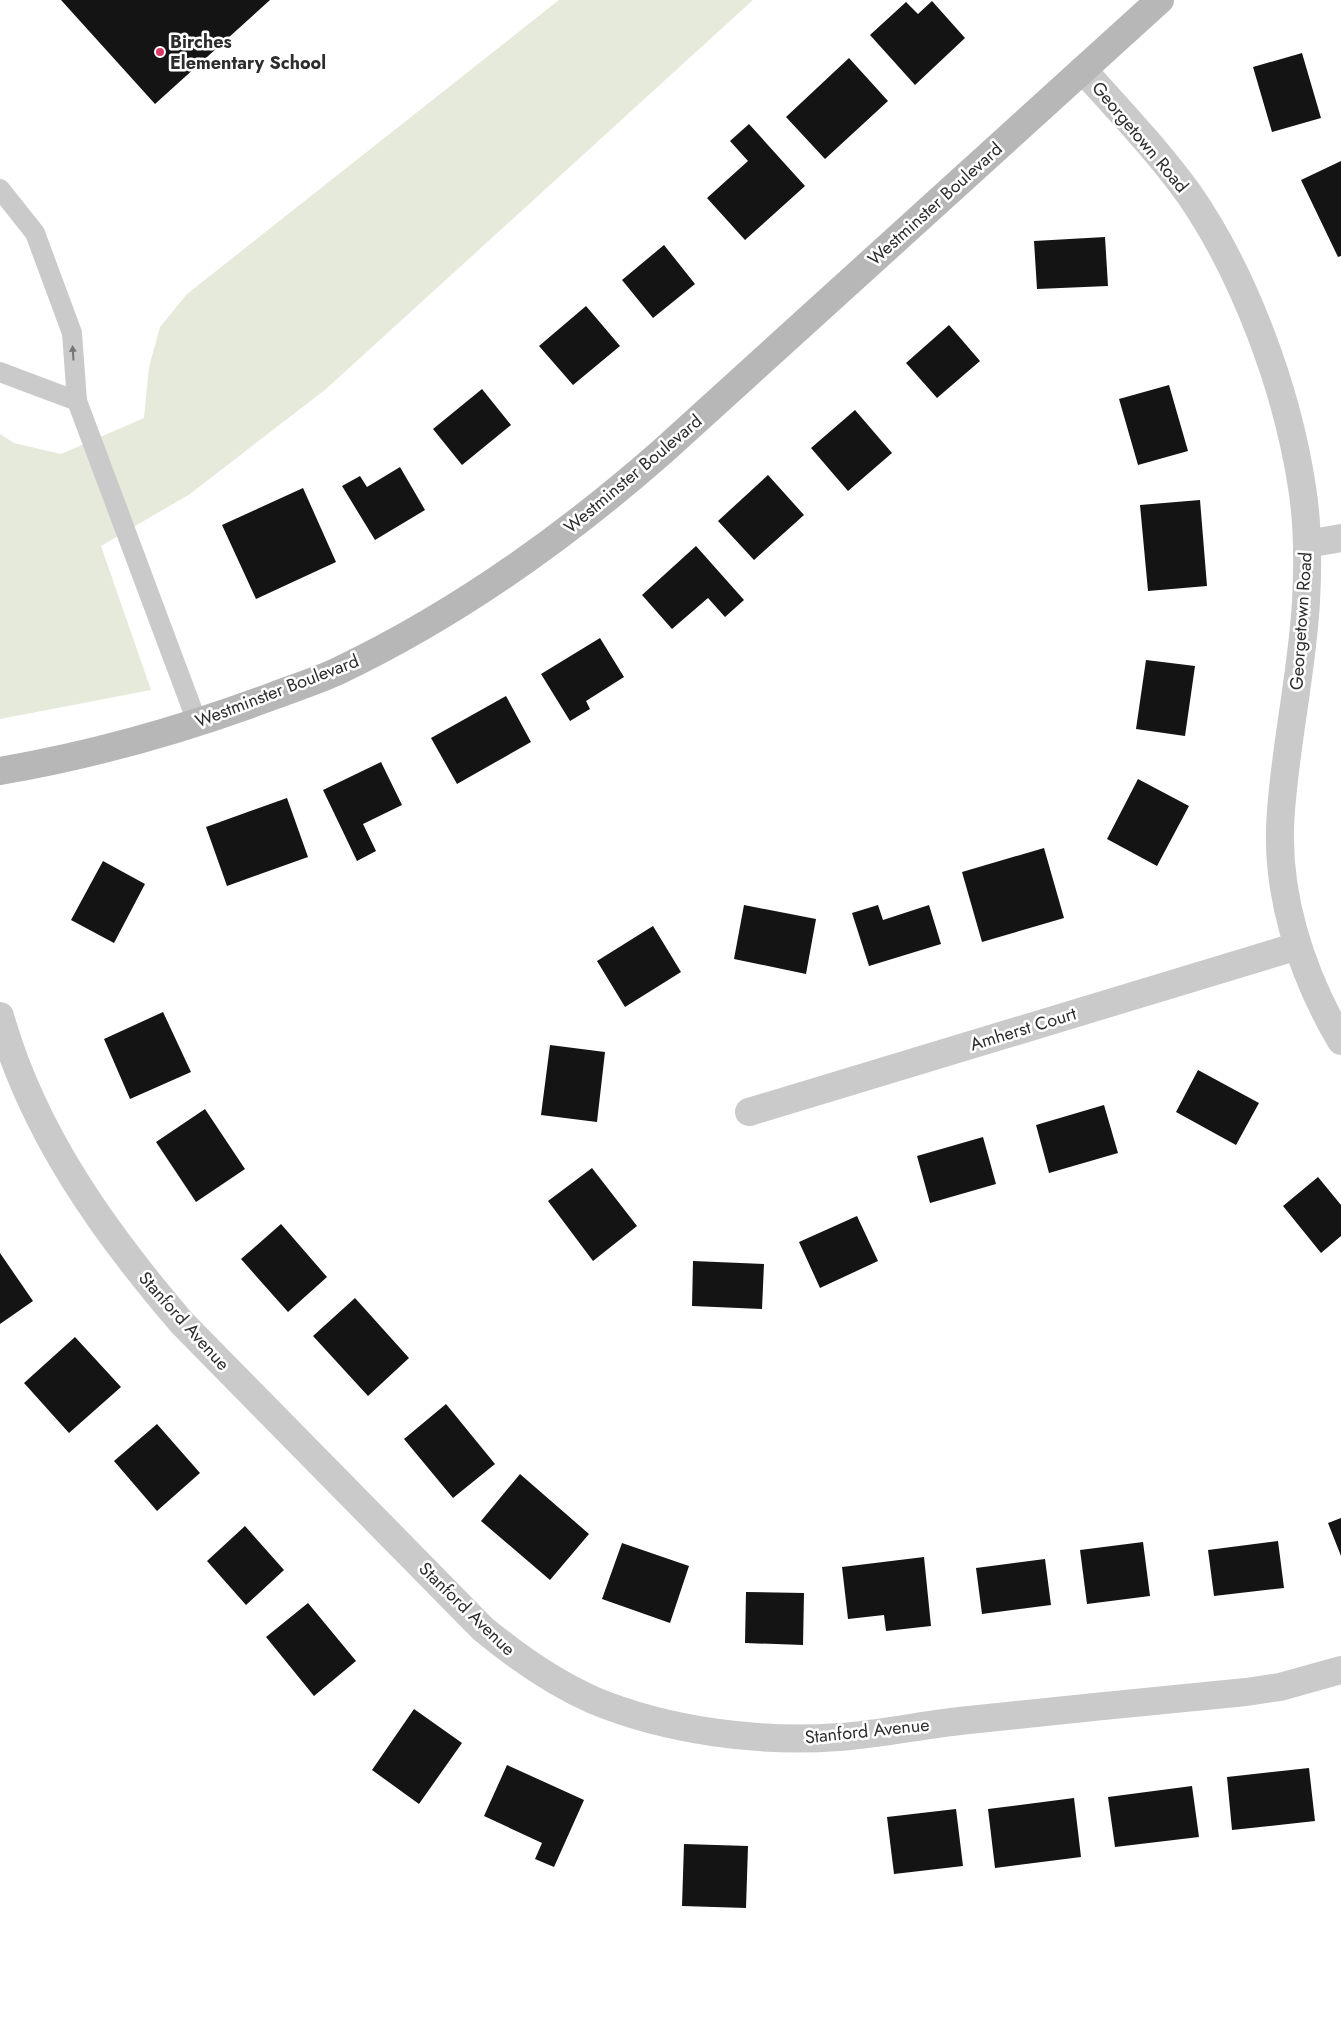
<svg xmlns="http://www.w3.org/2000/svg" width="1341" height="2027" font-family="Jost,sans-serif">
<rect width="100%" height="100%" fill="#fff"/>
<path fill="#e6eadb" d="M559,0H753L326,389L190,494L101,546L151,690L0,719V434L14,443L61,454L144,418L149,367L160,327L187,294Z"/>
<path fill="#141414" d="M61,0H270L155,104Z
M932,1L965,38L915,85L870,35L906,2L918,14Z
M1302,53L1321,118L1272,132L1253,67Z
M849,58L888,101L825,159L786,117Z
M749,124L805,186L745,240L707,198L748,161L730,141Z
M1341,161V256L1338,257L1301,180Z
M1105,237L1108,286L1037,289L1034,241Z
M664,245L695,284L653,318L622,280Z
M586,306L620,346L573,385L539,346Z
M949,325L980,361L937,398L906,363Z
M1169,385L1188,451L1138,465L1119,399Z
M482,389L511,425L462,465L433,429Z
M855,410L892,453L848,491L811,448Z
M400,467L425,510L375,540L342,486L360,476L367,487Z
M768,475L804,515L754,560L718,521Z
M303,488L336,562L256,599L222,525Z
M1200,500L1207,586L1148,591L1140,505Z
M696,546L744,600L725,617L708,598L672,629L642,595Z
M600,638L624,677L586,701L590,709L570,721L541,674Z
M1146,660L1195,666L1185,736L1136,729Z
M506,696L531,742L457,784L431,738Z
M381,762L402,805L363,824L376,851L357,861L323,790Z
M1138,779L1189,806L1157,866L1107,839Z
M287,798L308,857L227,886L206,827Z
M1044,848L1064,918L982,942L962,872Z
M103,861L145,884L114,943L71,920Z
M744,905L816,919L806,974L734,959Z
M878,905L883,920L929,905L941,944L869,966L852,913Z
M653,926L681,972L625,1007L597,961Z
M163,1012L191,1072L130,1099L104,1039Z
M550,1045L605,1052L597,1122L541,1115Z
M1198,1070L1259,1103L1236,1145L1176,1112Z
M1104,1105L1118,1153L1049,1173L1036,1125Z
M205,1109L245,1169L196,1202L156,1142Z
M983,1137L996,1184L930,1203L917,1156Z
M592,1168L637,1226L593,1261L548,1201Z
M1318,1177L1341,1205V1236L1321,1253L1283,1206Z
M857,1216L878,1261L820,1288L799,1242Z
M281,1224L327,1277L288,1312L241,1259Z
M0,1253L33,1301L0,1324Z
M693,1261L764,1264L762,1309L692,1306Z
M355,1298L409,1358L368,1396L313,1336Z
M75,1337L121,1387L69,1433L24,1383Z
M446,1404L495,1464L453,1498L404,1439Z
M157,1424L200,1473L157,1511L114,1461Z
M520,1474L589,1534L550,1580L481,1521Z
M1341,1518V1556L1328,1523Z
M245,1526L284,1570L246,1605L207,1561Z
M1278,1541L1284,1588L1214,1596L1208,1550Z
M1143,1542L1150,1596L1087,1604L1080,1550Z
M622,1543L689,1566L670,1623L602,1599Z
M924,1557L931,1626L886,1631L884,1615L848,1619L842,1567Z
M1045,1559L1051,1605L982,1614L976,1568Z
M746,1592L804,1593L803,1645L745,1643Z
M308,1603L356,1661L314,1696L266,1637Z
M414,1709L462,1743L419,1804L372,1770Z
M507,1765L584,1800L554,1867L535,1859L542,1843L484,1816Z
M1309,1768L1315,1821L1232,1830L1227,1777Z
M1192,1786L1199,1837L1115,1847L1108,1797Z
M1074,1798L1081,1857L995,1868L988,1809Z
M956,1809L963,1866L894,1874L887,1817Z
M684,1844L748,1846L746,1908L682,1906Z"/>
<g fill="none" stroke-linecap="round" stroke-linejoin="round">
<path stroke="#cacaca" stroke-width="20" d="M0,189L35,233L72,333L77,401L197,722
M0,372L77,401"/>
<path stroke="#cacaca" stroke-width="28" d="M1083,70C1120,111 1157,150 1189,194C1245,275 1287,389 1302,487C1308,524 1308,564 1306,602C1302,672 1286,741 1281,811C1274,891 1301,973 1341,1041
M1307,544L1341,538
M0,1016C33,1133 104,1232 182,1323L483,1629C517,1657 552,1682 593,1700C667,1731 760,1743 839,1737C883,1734 926,1724 969,1720C1061,1710 1154,1701 1246,1692L1280,1687L1341,1670
M749,1112L1298,946"/>
<path stroke="#b7b7b7" stroke-width="28" d="M0,771C93,755 185,729 273,696C294,688 316,681 336,672C456,615 564,538 663,451L1160,0"/>
</g>
<defs><path id="oneway-solid" d="M-6-.8H1V-3.2L6.5 0L1 3.2V.8H-6Z" transform="scale(1.25)"/></defs>
<use fill="#747474" href="#oneway-solid" transform="translate(73 353) rotate(-94)"/>
<circle fill="#db3865" stroke="#fff" stroke-width="2" cx="160" cy="52" r="5"/>
<g text-anchor="middle" stroke-width="5" stroke-linejoin="round" paint-order="stroke">
<g font-size="18" font-weight="bold" fill="#2d2d2d" stroke="#fff" text-anchor="start">
<text x="170" y="48">Birches<tspan x="170" dy="21">Elementary School</tspan></text>
</g>
<g font-size="18" fill="#2d2d2d" stroke="#fff">
<text transform="translate(1140 137) rotate(50)" y="6">Georgetown Road</text>
<text transform="translate(935 204) rotate(-42)" y="6">Westminster Boulevard</text>
<text transform="translate(633 474) rotate(-40)" y="6">Westminster Boulevard</text>
<text transform="translate(1301 621) rotate(-86)" y="6">Georgetown Road</text>
<text transform="translate(277 691) rotate(-21)" y="6">Westminster Boulevard</text>
<text transform="translate(1023 1029) rotate(-17)" y="6">Amherst Court</text>
<text transform="translate(184 1321) rotate(48)" y="6">Stanford Avenue</text>
<text transform="translate(467 1609) rotate(44)" y="6">Stanford Avenue</text>
<text transform="translate(867 1731) rotate(-6)" y="6">Stanford Avenue</text>
</g>
</g>
</svg>
